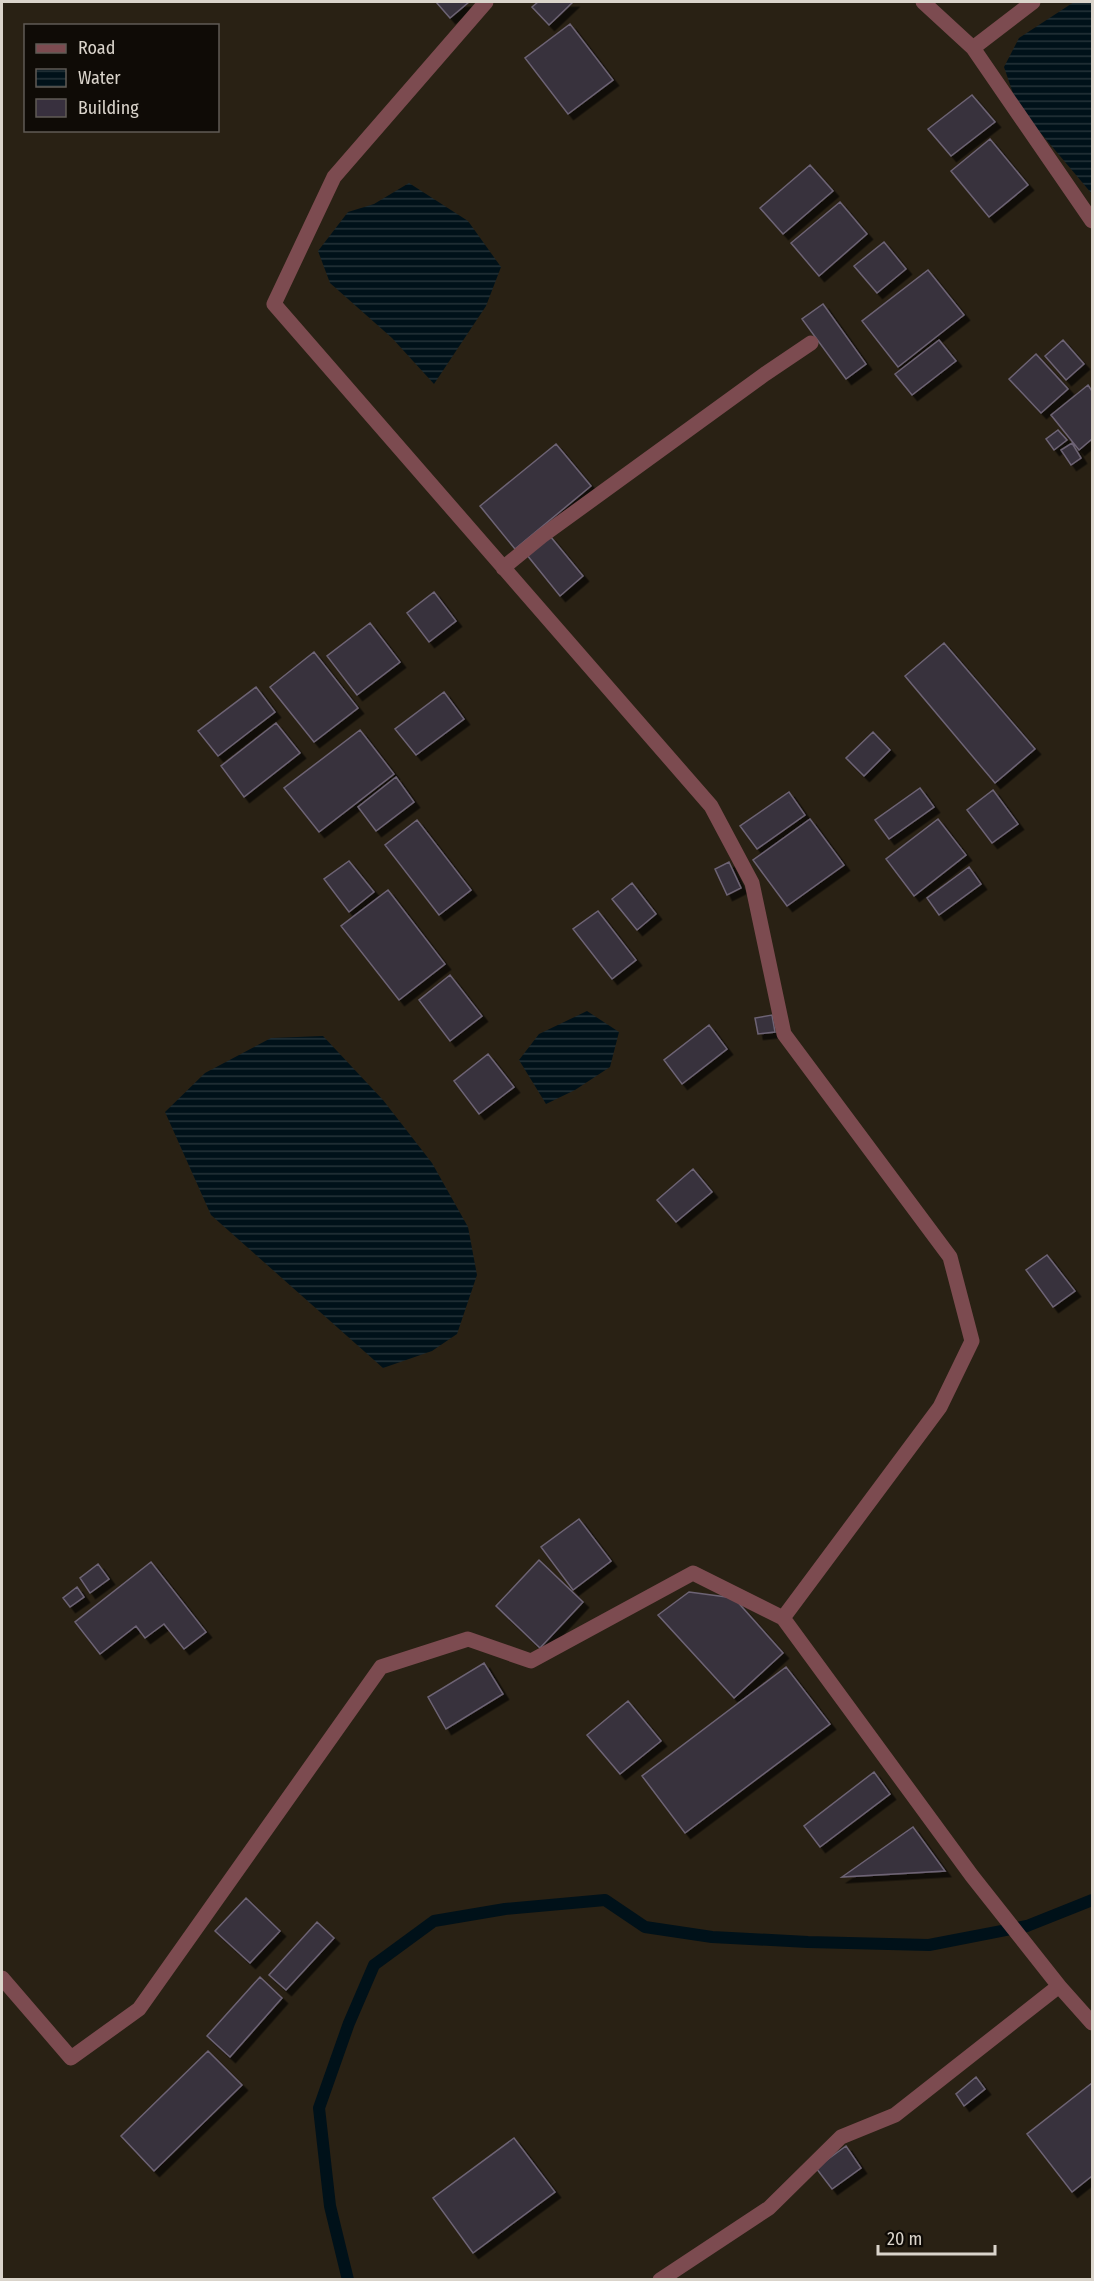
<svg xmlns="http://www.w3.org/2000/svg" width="1094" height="2281" font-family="'Fira Sans Condensed',sans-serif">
<defs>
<pattern id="water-rules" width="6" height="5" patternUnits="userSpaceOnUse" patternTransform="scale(1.5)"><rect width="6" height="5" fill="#001119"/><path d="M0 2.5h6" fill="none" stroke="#253339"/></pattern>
<filter id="shadow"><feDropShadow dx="5.5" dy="5.5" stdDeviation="0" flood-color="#0009"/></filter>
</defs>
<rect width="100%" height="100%" fill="#292114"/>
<path fill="url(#water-rules)" d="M1074,2H1092V194L1017,105L1004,67L1019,38Z
M409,183L468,221L501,267L486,306L434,384L392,338L330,283L318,251L348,212L374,204Z
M587,1011L619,1032L610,1067L575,1090L546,1104L519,1060L539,1034Z
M323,1036L383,1100L432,1163L468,1227L477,1275L457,1334L432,1351L383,1368L211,1215L165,1112L205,1073L271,1038Z"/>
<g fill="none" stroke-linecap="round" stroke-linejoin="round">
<path stroke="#001119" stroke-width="12" d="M348,2280L330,2206L319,2108L349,2023L374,1965L434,1921L505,1909L605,1900L645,1927L712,1937L808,1942L929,1945L1027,1926L1092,1900"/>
</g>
<path fill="#38303e" stroke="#6d6474" stroke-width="1.5" filter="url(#shadow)" d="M436,2H469L450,18Z
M538,2H573L549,25L532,7Z
M570,24L613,80L568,114L525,58Z
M972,95L995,122L951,156L928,129Z
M990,139L1028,185L989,217L951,171Z
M810,165L833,191L783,234L760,208Z
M840,202L867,234L819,276L791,243Z
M884,242L906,269L877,293L854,266Z
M928,270L964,315L898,367L862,321Z
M823,304L866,364L846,379L802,319Z
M939,340L956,361L912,395L895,374Z
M1063,340L1084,364L1066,380L1045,356Z
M1036,354L1068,389L1041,413L1009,379Z
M1088,385L1092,391V439L1079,450L1051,415Z
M1058,430L1067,440L1054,450L1046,439Z
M1072,443L1081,458L1071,465L1061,450Z
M556,444L591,486L515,549L480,506Z
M550,536L583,576L560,596L527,555Z
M434,592L456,621L429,642L407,613Z
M370,623L400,662L357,695L327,656Z
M944,643L1035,749L995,783L905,676Z
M314,652L358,708L314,742L270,687Z
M256,687L275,712L218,756L198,731Z
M444,692L464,719L416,755L395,729Z
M276,723L300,753L244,797L221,766Z
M360,730L394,774L319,832L284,788Z
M873,732L890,750L864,776L846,758Z
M396,777L414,802L376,831L358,807Z
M920,788L934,807L889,839L875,820Z
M993,790L1018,824L992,843L967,810Z
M789,792L805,815L757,849L740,826Z
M810,819L844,865L787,906L753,860Z
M938,819L966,855L914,896L886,859Z
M417,820L471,890L439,915L385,845Z
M349,861L374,892L349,912L324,879Z
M729,862L741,888L727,895L715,869Z
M969,867L981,884L939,915L927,898Z
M632,883L656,914L637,930L612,899Z
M388,890L445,964L399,1000L341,926Z
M598,911L636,960L612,979L573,929Z
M450,975L482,1016L450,1041L419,1000Z
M772,1015L775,1032L758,1034L755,1018Z
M709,1025L727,1049L682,1084L664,1060Z
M488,1054L514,1087L479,1114L454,1081Z
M693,1169L712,1192L676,1222L657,1200Z
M1047,1255L1075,1291L1053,1307L1026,1270Z
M579,1519L611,1561L573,1590L541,1547Z
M539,1560L583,1602L540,1648L496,1606Z
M151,1562L206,1632L184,1649L164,1624L145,1638L136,1626L100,1654L75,1622Z
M98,1564L109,1579L90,1593L80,1578Z
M77,1587L84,1597L70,1607L63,1598Z
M689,1592L734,1598L783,1653L734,1698L658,1615Z
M484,1663L503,1694L446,1729L428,1697Z
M786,1667L830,1724L685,1833L642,1776Z
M628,1701L661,1741L620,1774L587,1735Z
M874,1772L890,1794L820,1847L804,1826Z
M913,1827L945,1871L842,1877Z
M246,1898L280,1931L250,1963L215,1931Z
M317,1922L334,1938L286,1990L269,1975Z
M260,1977L282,1998L230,2057L207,2036Z
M208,2051L242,2085L154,2171L121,2136Z
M976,2077L985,2089L964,2106L956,2094Z
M1092,2083V2176L1072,2192L1027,2134Z
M514,2138L555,2192L473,2253L433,2198Z
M846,2146L861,2168L832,2189L816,2168Z"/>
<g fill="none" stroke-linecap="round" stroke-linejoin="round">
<path stroke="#7c4b50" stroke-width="15" d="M486,2L334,177L274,304L711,806L752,883L784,1034L950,1257L972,1341L940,1407L783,1618
M923,2L973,48L1033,2
M973,48L1092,221
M503,568L542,536L765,374L811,343
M2,1978L71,2058L139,2009L381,1667L468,1639L531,1661L693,1573L783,1618L972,1876L1059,1986L1092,2023
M660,2280L769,2208L841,2137L895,2115L1059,1986"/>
</g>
<rect width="1094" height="2281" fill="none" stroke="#dad4cb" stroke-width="6"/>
<rect x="24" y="24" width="195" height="108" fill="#0f0b06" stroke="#605b55" stroke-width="1.5"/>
<rect x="36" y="44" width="30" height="9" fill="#7c4b50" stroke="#605b55" stroke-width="1.5"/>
<text x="78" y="54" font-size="18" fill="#dad4cb">Road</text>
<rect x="36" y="69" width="30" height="18" fill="url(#water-rules)" stroke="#605b55" stroke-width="1.5"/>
<text x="78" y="84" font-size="18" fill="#dad4cb">Water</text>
<rect x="36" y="99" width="30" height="18" fill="#38303e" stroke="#605b55" stroke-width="1.5"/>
<text x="78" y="114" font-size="18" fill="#dad4cb">Building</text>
<path d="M878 2245v9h117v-9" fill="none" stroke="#dad4cb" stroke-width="3"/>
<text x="887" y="2245" font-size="18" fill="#dad4cb" stroke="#0f0b06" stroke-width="4.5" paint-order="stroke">20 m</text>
</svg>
